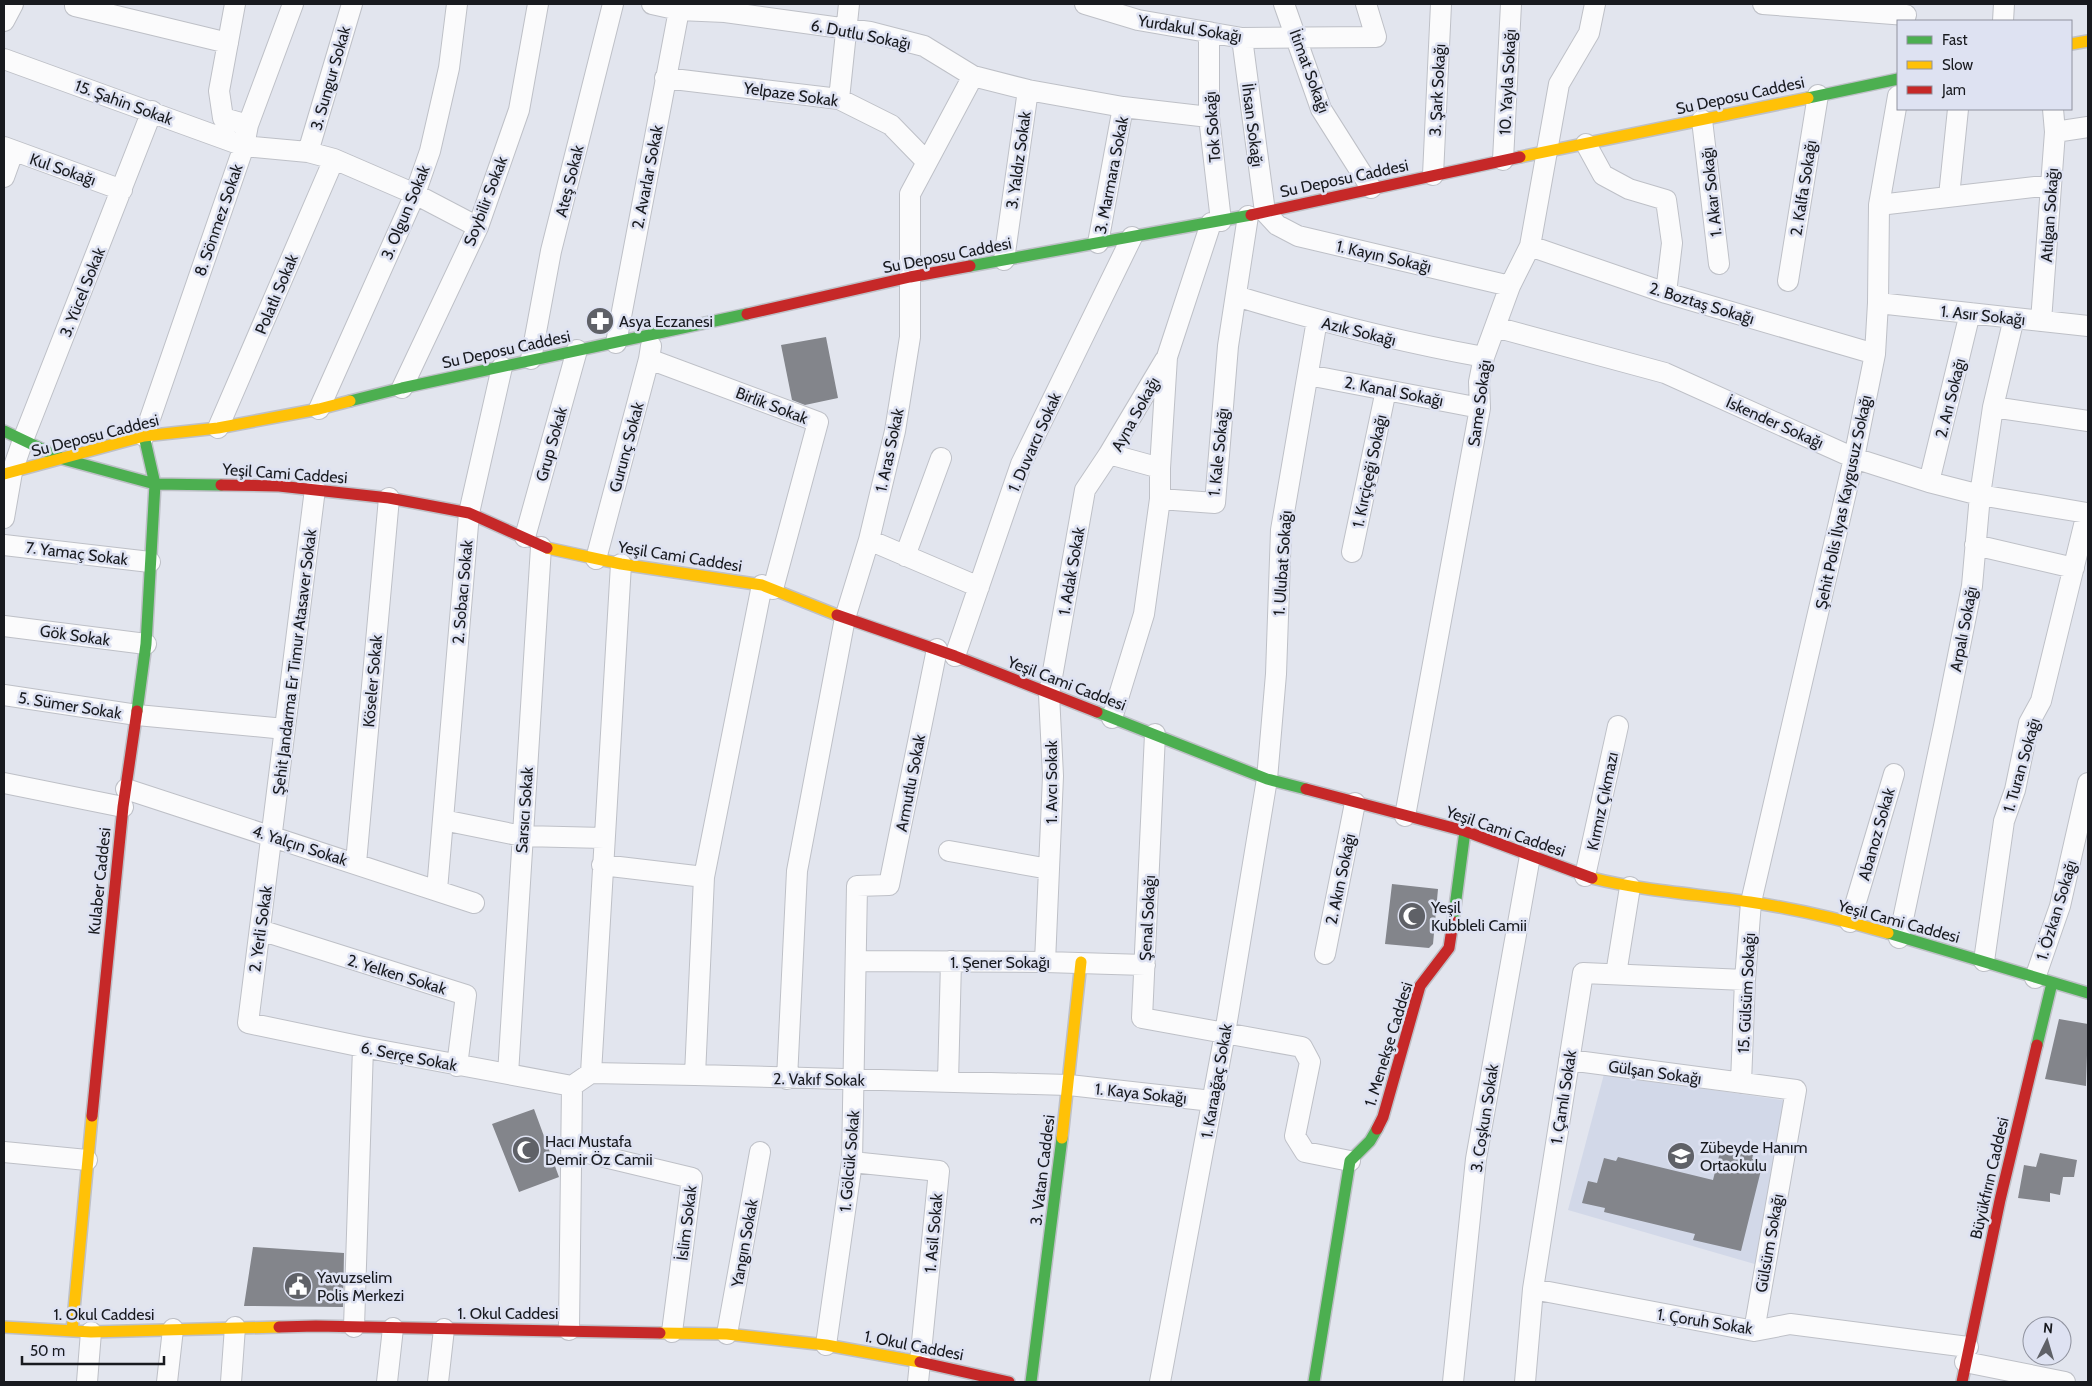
<svg xmlns="http://www.w3.org/2000/svg" width="2092" height="1386" font-family="Cabin,sans-serif">
<rect width="100%" height="100%" fill="#e2e5ee"/>
<path fill="#d2d8e8" d="M1604,1074L1788,1101L1765,1267L1568,1210Z"/>
<path fill="#83858b" d="M826,337L838,398L805,405L792,400L781,345Z
M1392,884L1438,889L1433,944L1429,948L1385,944Z
M2059,1019L2088,1024L2086,1086L2045,1079Z
M534,1109L559,1177L519,1192L492,1124Z
M1725,1144L1754,1151L1752,1159L1763,1162L1741,1251L1693,1240L1695,1234L1604,1212L1605,1208L1582,1203L1588,1181L1597,1183L1604,1158L1616,1161L1618,1157L1713,1180L1720,1152H1723Z
M2040,1153L2077,1160L2074,1177H2063L2060,1195L2050,1193V1202L2018,1198L2024,1165L2036,1167Z
M253,1247L344,1253L343,1307L244,1306Z"/>
<g fill="none" stroke-linecap="round" stroke-linejoin="round">
<defs>
<path id="street" d="M235,4L219,91L223,118L248,125
M652,4L679,10L725,12L870,32L924,46L973,76L1028,90L1123,107L1209,117
M1085,4L1138,20L1242,38L1376,37L1366,4
M1284,4L1321,109L1371,188
M1763,4L1906,15
M75,6L228,43
M4,21L13,4
M2003,21L2004,4
M1209,32V117L1221,221
M1242,38L1265,212L1277,225L1298,236L1510,286
M4,59L244,146L308,152L334,159L415,194L478,227
M665,78L839,99L891,125L927,162
M839,99L849,4
M1702,120L1719,264
M2055,132L2088,127
M1586,144L1603,175L1629,189L1666,200L1672,243L1666,293
M4,147L122,190
M308,152L352,4
M1503,160L1511,4
M1433,175L1441,4
M4,177L13,152
M1949,196L1958,109
M1879,205L2051,185
M1098,243L1123,107
M1530,246L1666,293L1875,354
M1004,260L1028,90
M1788,281L1818,95
M1236,296C1318,321 1400,342 1484,357
M1878,303L2088,326
M2041,321L2055,132L2053,109
M1495,327L1665,373L1854,458L1929,482L1980,495L2087,513L2041,701L2029,723L2015,790L2004,821L1984,961
M616,343L679,10
M531,359L551,251L613,4
M649,359L818,422L773,589
M1308,375L1480,408
M402,388L478,227L519,110L538,4
M1993,407L2088,421
M319,409L415,194L430,151L449,68L457,4
M218,428L334,159
M144,436L244,146L248,125L293,4
M1160,468L1167,357L1211,223
M1929,482L1970,313
M315,489L248,1023L363,1047L572,1086
M1160,499V468L1109,454L1165,360
M4,518L12,472L23,440L152,111
M525,537L577,350
M869,540L979,587
M4,545L150,562
M1975,545L2074,568
M1352,552L1386,390
M905,556L941,458
M596,559L649,359L651,346
M4,626L146,644
M955,656L1021,464L1132,237
M4,695L137,715L285,729
M1112,718L1144,614L1160,499L1215,503L1228,346L1248,216
M1155,734L1142,1018L1302,1047L1310,1062L1295,1136L1305,1152L1350,1161
M4,783L123,807
M126,789L474,903
M1405,816L1480,408L1479,382L1484,357L1510,286L1530,246L1559,84L1589,33L1595,4
M443,820L522,836L604,838
M949,851L1049,869
M356,863L389,498
M602,865L704,877
M1585,876L1618,726
M437,890L469,513L502,367
M1850,922L1894,774
M260,930L466,995L457,1066
M1899,938L1944,726L1972,586L1980,495L1993,407L2014,318
M1325,954L1355,803
M856,961L1045,962L1145,965
M1045,962L1053,776L1049,694L1085,490L1109,454
M1616,974L1630,887
M2035,978L2060,906L2088,783
M1569,1060L1796,1090L1754,1331
M591,1073L621,564
M508,1074L541,547
M695,1075L704,877L762,585
M787,1079L797,871L845,618L869,540L895,431L910,337V194L973,76
M948,1082L951,961
M1741,1083L1745,980L1751,902L1854,458L1875,354L1878,303L1879,205L1898,96
M572,1086L591,1073L695,1075L1069,1085L1212,1101
M571,1149L692,1178L672,1332
M4,1152L87,1160
M852,1162L939,1171L918,1382
M1533,1289L1754,1331L1790,1324L1968,1347
M354,1327L363,1047
M569,1330L572,1086
M727,1334L760,1152
M826,1345L852,1162L857,886L889,885L937,649
M1965,1362L2065,1382
M87,1382L91,1332
M167,1382L173,1329
M231,1382L235,1327
M387,1382L393,1328
M438,1382L444,1329
M1160,1382L1225,1033L1267,779L1276,674L1281,530L1317,320
M1453,1382L1476,1159L1530,856
M1525,1382L1533,1289L1583,973L1745,980"/>
<path id="fast" d="M1808,98L1898,79
M970,266L1251,215
M350,401L402,388L747,314
M4,431L63,459L155,484L221,485
M137,711L146,644L155,484L144,436
M1097,712L1267,779L1306,789
M1453,922L1465,831
M1888,933L2088,993
M2037,1045L2052,983
M1031,1382L1062,1138
M1314,1382L1350,1161L1370,1141L1377,1129"/>
<path id="slow" d="M2071,44L2088,41
M1520,157L1808,98
M4,474L144,436L218,428L319,409L350,401
M547,548L621,564L762,585L837,615
M1592,878C1644,891 1697,894 1750,902C1797,909 1843,920 1888,933
M1062,1138L1081,962
M4,1327L91,1332L279,1327
M72,1331L92,1116
M660,1333L727,1334L826,1345L920,1362"/>
<path id="jam" d="M1251,215L1520,157
M747,314L910,277L970,266
M221,485L279,486L389,498L469,513L547,548
M837,615L955,656L1097,712
M1306,789L1465,831L1592,878
M92,1116L123,807L137,711
M1377,1129L1383,1117L1420,986L1449,948L1453,922
M279,1327L316,1326L660,1333
M920,1362L1009,1382
M1962,1382L2000,1200L2037,1045"/>
</defs>
<use href="#street" stroke="#bec0c7" stroke-width="22"/>
<use href="#fast" stroke="#bec0c7" stroke-width="14"/>
<use href="#slow" stroke="#bec0c7" stroke-width="14"/>
<use href="#jam" stroke="#bec0c7" stroke-width="14"/>
<use href="#street" stroke="#fbfbfc" stroke-width="20"/>
<use href="#fast" stroke="#4caf50" stroke-width="11"/>
<use href="#slow" stroke="#ffc107" stroke-width="11"/>
<use href="#jam" stroke="#c62828" stroke-width="11"/>
</g>
<defs>
<symbol id="pharmacy-disc" viewBox="-11 -11 22 22"><circle r="9.5" fill="#5f6167" stroke="#dee2f2"/><path d="M-2-6h4v4h4v4h-4v4h-4v-4h-4v-4h4Z" fill="#fff"/></symbol>
<symbol id="mosque-disc" viewBox="-11 -11 22 22"><circle r="9.5" fill="#5f6167" stroke="#dee2f2"/><path d="M3.5-4.9A6 6 0 1 0 3.5 4.9A5 5 0 1 1 3.5-4.9Z" fill="#fff"/></symbol>
<symbol id="school-disc" viewBox="-11 -11 22 22"><circle r="9.5" fill="#5f6167" stroke="#dee2f2"/><path d="M0-5L7-2L0 1L-7-2ZM-4 1L0 2.5L4 1V4Q0 6-4 4Z" fill="#fff"/></symbol>
<symbol id="civic-disc" viewBox="-11 -11 22 22"><circle r="9.5" fill="#5f6167" stroke="#dee2f2"/><path d="M-.6-6.5H3V-4.5H.6V-3L4-1V1h2V6H-6V1h2V-1L-.6-3ZM-1.2 2.5V6h2.4V2.5Z" fill="#fff"/></symbol>
</defs>
<g fill-rule="evenodd">
<use href="#pharmacy-disc" x="584" y="305" width="32" height="32"/>
<use href="#mosque-disc" x="1396" y="900" width="32" height="32"/>
<use href="#mosque-disc" x="510" y="1134" width="32" height="32"/>
<use href="#school-disc" x="1665" y="1140" width="32" height="32"/>
<use href="#civic-disc" x="282" y="1270" width="32" height="32"/>
</g>
<g text-anchor="middle" stroke-width="5" stroke-linejoin="round" paint-order="stroke">
<g font-size="16" fill="#181a1f" stroke="#dee2f2">
<text transform="translate(1190 28) rotate(9)" y="6">Yurdakul Sokağı</text>
<text transform="translate(861 34) rotate(11)" y="6">6. Dutlu Sokağı</text>
<text transform="translate(1310 71) rotate(70)" y="6">İtimat Sokağı</text>
<text transform="translate(330 78) rotate(-74)" y="6">3. Sungur Sokak</text>
<text transform="translate(1507 82) rotate(-87)" y="6">10. Yayla Sokağı</text>
<text transform="translate(1437 90) rotate(-87)" y="6">3. Şark Sokağı</text>
<text transform="translate(791 94) rotate(8)" y="6">Yelpaze Sokak</text>
<text transform="translate(1740 95) rotate(-12)" y="6">Su Deposu Caddesi</text>
<text transform="translate(124 102) rotate(20)" y="6">15. Şahin Sokak</text>
<text transform="translate(1253 125) rotate(83)" y="6">İhsan Sokağı</text>
<text transform="translate(1212 127) rotate(-94)" y="6">Tok Sokağı</text>
<text transform="translate(1018 160) rotate(-82)" y="6">3. Yaldız Sokak</text>
<text transform="translate(63 169) rotate(19)" y="6">Kul Sokağı</text>
<text transform="translate(1111 175) rotate(-79)" y="6">3. Marmara Sokak</text>
<text transform="translate(647 177) rotate(-79)" y="6">2. Avarlar Sokak</text>
<text transform="translate(1344 178) rotate(-12)" y="6">Su Deposu Caddesi</text>
<text transform="translate(569 181) rotate(-76)" y="6">Ateş Sokak</text>
<text transform="translate(1803 188) rotate(-81)" y="6">2. Kalfa Sokağı</text>
<text transform="translate(1711 192) rotate(-96)" y="6">1. Akar Sokağı</text>
<text transform="translate(485 201) rotate(-69)" y="6">Soybilir Sokak</text>
<text transform="translate(405 212) rotate(-67)" y="6">3. Olgun Sokak</text>
<text transform="translate(2049 215) rotate(-86)" y="6">Atılgan Sokağı</text>
<text transform="translate(218 220) rotate(-71)" y="6">8. Sönmez Sokak</text>
<text transform="translate(947 255) rotate(-11)" y="6">Su Deposu Caddesi</text>
<text transform="translate(1384 256) rotate(13)" y="6">1. Kayın Sokağı</text>
<text transform="translate(82 292) rotate(-68)" y="6">3. Yücel Sokak</text>
<text transform="translate(276 294) rotate(-67)" y="6">Polatlı Sokak</text>
<text transform="translate(1702 303) rotate(17)" y="6">2. Boztaş Sokağı</text>
<text transform="translate(1983 315) rotate(6)" y="6">1. Asır Sokağı</text>
<text transform="translate(1359 331) rotate(14)" y="6">Azık Sokağı</text>
<text transform="translate(506 349) rotate(-12)" y="6">Su Deposu Caddesi</text>
<text transform="translate(1394 391) rotate(11)" y="6">2. Kanal Sokağı</text>
<text transform="translate(1950 398) rotate(-76)" y="6">2. Arı Sokağı</text>
<text transform="translate(1479 403) rotate(-82)" y="6">Same Sokağı</text>
<text transform="translate(772 405) rotate(21)" y="6">Birlik Sokak</text>
<text transform="translate(1135 414) rotate(-61)" y="6">Ayna Sokağı</text>
<text transform="translate(1775 422) rotate(24)" y="6">İskender Sokağı</text>
<text transform="translate(95 435) rotate(-14)" y="6">Su Deposu Caddesi</text>
<text transform="translate(1034 442) rotate(-66)" y="6">1. Duvarcı Sokak</text>
<text transform="translate(551 444) rotate(-74)" y="6">Grup Sokak</text>
<text transform="translate(626 447) rotate(-75)" y="6">Gurunç Sokak</text>
<text transform="translate(889 450) rotate(-78)" y="6">1. Aras Sokak</text>
<text transform="translate(1218 452) rotate(-84)" y="6">1. Kale Sokağı</text>
<text transform="translate(1369 471) rotate(-78)" y="6">1. Kırçiçeği Sokağı</text>
<text transform="translate(285 473) rotate(4)" y="6">Yeşil Cami Caddesi</text>
<text transform="translate(1843 502) rotate(-78)" y="6">Şehit Polis İlyas Kaygusuz Sokağı</text>
<text transform="translate(77 553) rotate(7)" y="6">7. Yamaç Sokak</text>
<text transform="translate(680 556) rotate(9)" y="6">Yeşil Cami Caddesi</text>
<text transform="translate(1282 563) rotate(-86)" y="6">1. Ulubat Sokağı</text>
<text transform="translate(1071 571) rotate(-80)" y="6">1. Adak Sokak</text>
<text transform="translate(462 592) rotate(-85)" y="6">2. Sobacı Sokak</text>
<text transform="translate(1963 629) rotate(-79)" y="6">Arpalı Sokağı</text>
<text transform="translate(75 635) rotate(8)" y="6">Gök Sokak</text>
<text transform="translate(294 662) rotate(-83)" y="6">Şehit Jandarma Er Timur Atasaver Sokak</text>
<text transform="translate(372 681) rotate(-85)" y="6">Köseler Sokak</text>
<text transform="translate(1067 683) rotate(21)" y="6">Yeşil Cami Caddesi</text>
<text transform="translate(70 705) rotate(9)" y="6">5. Sümer Sokak</text>
<text transform="translate(2021 765) rotate(-74)" y="6">1. Turan Sokağı</text>
<text transform="translate(1051 782) rotate(-90)" y="6">1. Avcı Sokak</text>
<text transform="translate(910 783) rotate(-79)" y="6">Armutlu Sokak</text>
<text transform="translate(1602 801) rotate(-78)" y="6">Kırmız Çıkmazı</text>
<text transform="translate(524 810) rotate(-86)" y="6">Sarsıcı Sokak</text>
<text transform="translate(1506 831) rotate(19)" y="6">Yeşil Cami Caddesi</text>
<text transform="translate(1876 834) rotate(-74)" y="6">Abanoz Sokak</text>
<text transform="translate(300 845) rotate(18)" y="6">4. Yalçın Sokak</text>
<text transform="translate(1340 879) rotate(-78)" y="6">2. Akın Sokağı</text>
<text transform="translate(99 881) rotate(-84)" y="6">Kulaber Caddesi</text>
<text transform="translate(2056 910) rotate(-73)" y="6">1. Özkan Sokağı</text>
<text transform="translate(1147 918) rotate(-87)" y="6">Şenal Sokağı</text>
<text transform="translate(1899 921) rotate(15)" y="6">Yeşil Cami Caddesi</text>
<text transform="translate(260 929) rotate(-82)" y="6">2. Yerli Sokak</text>
<text x="1000" y="968">1. Şener Sokağı</text>
<text transform="translate(397 974) rotate(17)" y="6">2. Yelken Sokak</text>
<text transform="translate(1746 993) rotate(-87)" y="6">15. Gülsüm Sokağı</text>
<text transform="translate(1388 1044) rotate(-73)" y="6">1. Menekşe Caddesi</text>
<text transform="translate(409 1056) rotate(11)" y="6">6. Serçe Sokak</text>
<text transform="translate(1655 1072) rotate(8)" y="6">Gülşan Sokağı</text>
<text transform="translate(819 1079) rotate(1)" y="6">2. Vakıf Sokak</text>
<text transform="translate(1216 1081) rotate(-80)" y="6">1. Karaağaç Sokak</text>
<text transform="translate(1141 1093) rotate(6)" y="6">1. Kaya Sokağı</text>
<text transform="translate(1563 1097) rotate(-81)" y="6">1. Çamlı Sokak</text>
<text transform="translate(1484 1118) rotate(-81)" y="6">3. Coşkun Sokak</text>
<text transform="translate(849 1161) rotate(-85)" y="6">1. Gölcük Sokak</text>
<text transform="translate(1042 1170) rotate(-83)" y="6">3. Vatan Caddesi</text>
<text transform="translate(1989 1178) rotate(-77)" y="6">Büyükfırın Caddesi</text>
<text transform="translate(686 1223) rotate(-83)" y="6">İslim Sokak</text>
<text transform="translate(933 1233) rotate(-85)" y="6">1. Asil Sokak</text>
<text transform="translate(744 1243) rotate(-80)" y="6">Yangın Sokak</text>
<text transform="translate(1769 1243) rotate(-80)" y="6">Gülsüm Sokağı</text>
<text x="508" y="1319">1. Okul Caddesi</text>
<text x="104" y="1320">1. Okul Caddesi</text>
<text transform="translate(1705 1321) rotate(9)" y="6">1. Çoruh Sokak</text>
<text transform="translate(914 1345) rotate(11)" y="6">1. Okul Caddesi</text>
</g>
<g font-size="16" fill="#181a1f" stroke="#dee2f2" text-anchor="start">
<text x="619" y="327">Asya Eczanesi</text>
<text x="1431" y="913">Yeşil<tspan x="1431" dy="18">Kubbleli Camii</tspan></text>
<text x="545" y="1147">Hacı Mustafa<tspan x="545" dy="18">Demir Öz Camii</tspan></text>
<text x="1700" y="1153">Zübeyde Hanım<tspan x="1700" dy="18">Ortaokulu</tspan></text>
<text x="317" y="1283">Yavuzselim<tspan x="317" dy="18">Polis Merkezi</tspan></text>
</g>
</g>
<rect width="2092" height="1386" fill="none" stroke="#181a1f" stroke-width="10"/>
<rect x="1897" y="20" width="175" height="90" fill="#dee2f2" stroke="#8f929e"/>
<rect x="1907" y="36" width="25" height="8" fill="#4caf50" stroke="#8f929e"/>
<text x="1942" y="45" font-size="15" fill="#181a1f">Fast</text>
<rect x="1907" y="61" width="25" height="8" fill="#ffc107" stroke="#8f929e"/>
<text x="1942" y="70" font-size="15" fill="#181a1f">Slow</text>
<rect x="1907" y="86" width="25" height="8" fill="#c62828" stroke="#8f929e"/>
<text x="1942" y="95" font-size="15" fill="#181a1f">Jam</text>
<g transform="translate(2047 1341) rotate(5)"><circle r="24" fill="#dee2f2" stroke="#8f929e"/>
<path d="M0-4L9 19L0 12L-9 19Z" fill="#5f6167"/>
<text y="-8" font-size="14" font-weight="bold" text-anchor="middle" fill="#181a1f">N</text>
</g>
<path d="M22 1356v8h142v-8" fill="none" stroke="#181a1f" stroke-width="2.5"/>
<text x="30" y="1356" font-size="15" fill="#181a1f" stroke="#dee2f2" stroke-width="4" paint-order="stroke">50 m</text>
</svg>
